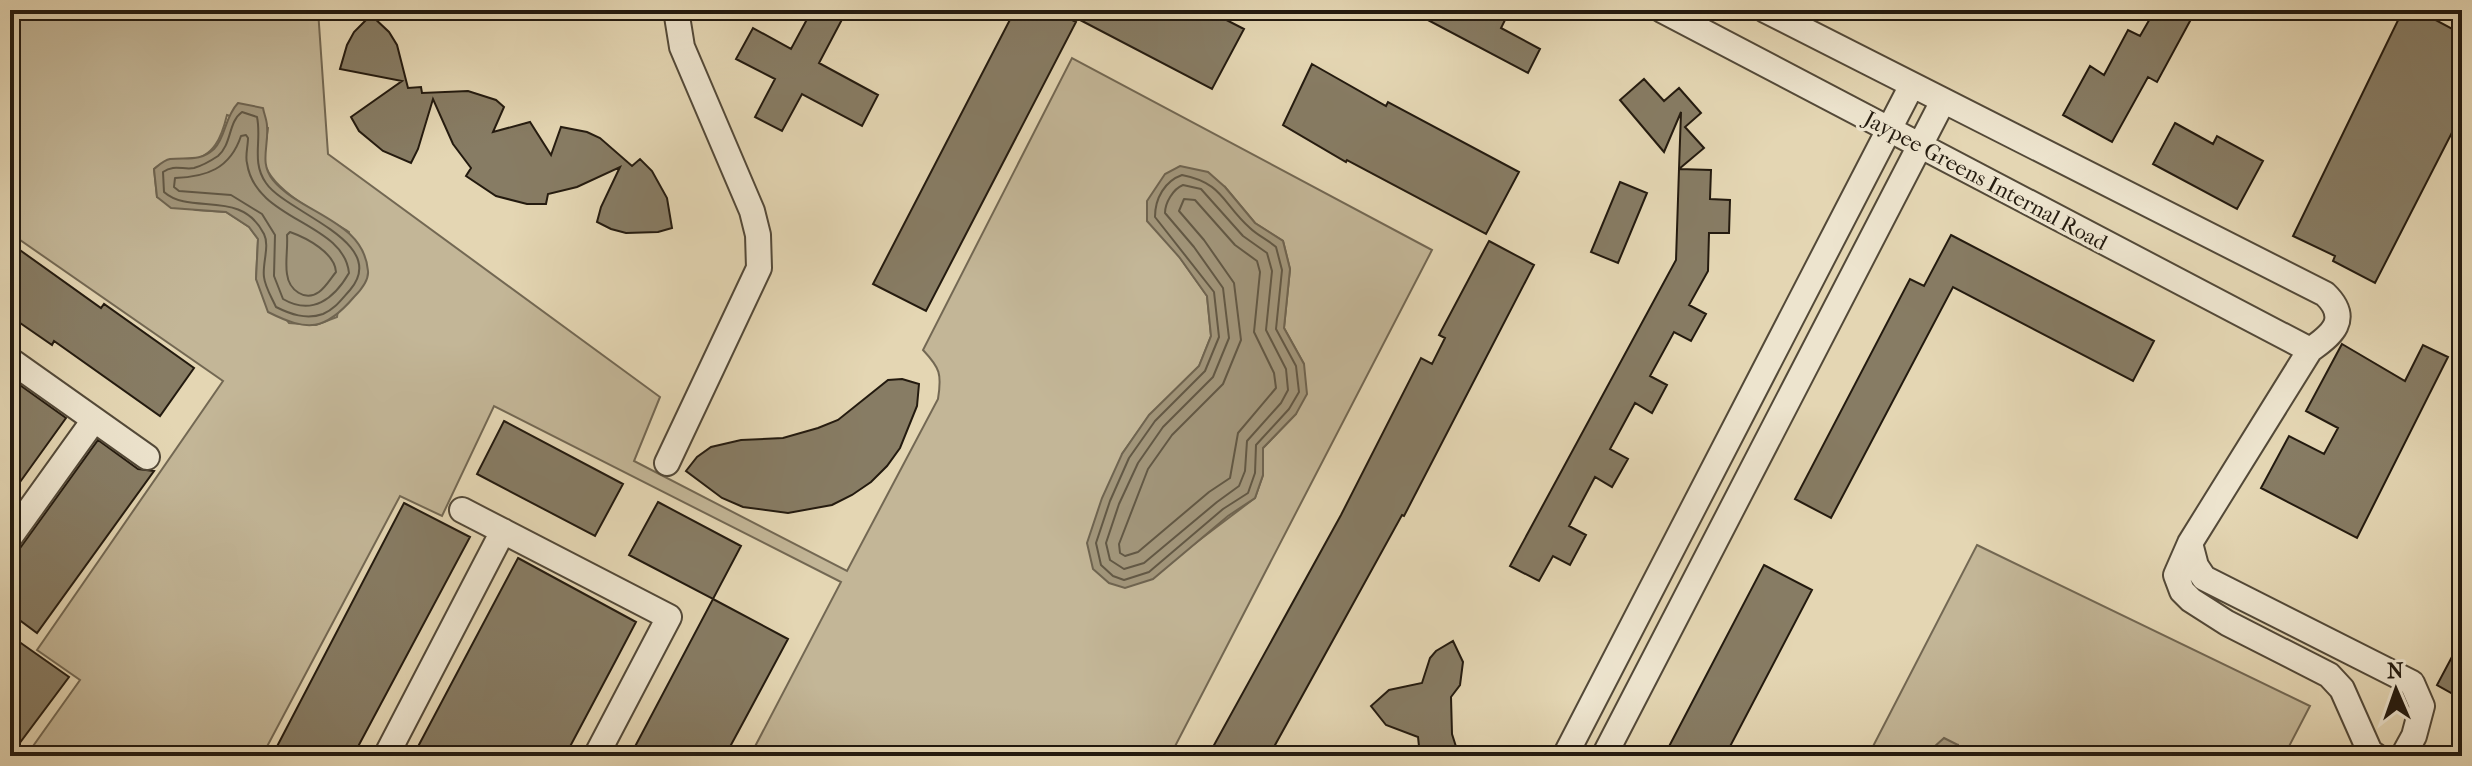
<svg xmlns="http://www.w3.org/2000/svg" width="2472" height="766" font-family="'IM FELL French Canon',serif">
<rect width="100%" height="100%" fill="#e4d6b3"/>
<filter id="stains"><feTurbulence type="fractalNoise" baseFrequency=".0025" numOctaves="4"/><feColorMatrix values="0 0 0 0 .2 0 0 0 0 .09 0 0 0 0 .02 0 0 0 .5 -.17"/></filter>
<radialGradient id="worn" r=".72"><stop offset=".6" stop-color="#630" stop-opacity="0"/><stop offset="1" stop-color="#630" stop-opacity=".3"/></radialGradient>
<path fill="#c3b697" stroke="#736853" stroke-width="2" fill-rule="evenodd" d="M10,10H318L328,154L660,397L634,461L847,571L938,399C942,374 940,368 923,350L1072,58L1432,250L1170,756H750L841,582L494,406L442,516L400,496L262,756H26L80,680L37,650L223,381L10,233ZM227,115L268,128C267,138 263,150 264,160C268,190 325,217 349,232L337,317L316,325L289,323L256,279L258,239L249,227L226,212L196,210L157,197L154,169C170,157 171,162 189,160C214,158 222,136 227,115ZM1225,187L1255,223L1283,241L1290,269L1284,328L1304,364L1296,414L1263,448V475L1255,498L1194,544L1122,454L1149,416L1199,366L1211,336L1207,296L1180,258Z
M1977,545L2310,706L2284,756H1960L1958,745L1926,752L1924,756H1868Z"/>
<path fill="#a2967b" stroke="#6f6450" stroke-width="2" d="M238,103L263,108C264,114 267,120 267,126C269,146 259,163 273,180C301,214 364,220 368,271C369,281 361,290 354,297C325,331 308,332 268,312L256,279L258,239L249,227L226,212L171,208L157,197L154,169C159,165 164,160 170,159C186,157 200,162 214,149C226,137 224,118 238,103Z
M1180,166L1208,172L1225,187L1255,223L1283,241L1290,269L1284,328L1304,364L1307,394L1296,414L1263,448V475L1255,498L1228,516L1153,579L1125,588L1109,583L1093,569L1087,543L1102,498L1122,454L1149,415L1199,366L1211,336L1207,296L1180,258L1147,221V201L1165,174Z
M1944,738L1958,745L1960,756H1924Z"/>
<g fill="none" stroke-linecap="round" stroke-linejoin="round">
<path stroke="#625845" stroke-width="2" d="M242,112L257,117C262,140 251,162 266,183C286,213 391,242 350,290C341,300 335,309 323,314C306,320 290,314 276,307C272,298 265,287 264,277C262,264 270,246 264,234C241,188 191,216 164,192L163,172C174,164 183,170 194,168C201,166 212,160 218,156C232,144 228,122 242,112Z
M246,135L248,138C248,146 245,156 247,163C255,221 344,222 349,273C334,299 312,316 283,299L274,276L275,235L262,214L231,195L179,191L174,187L175,178C206,177 230,169 241,136Z
M1182,175C1223,183 1222,203 1250,228C1257,235 1268,240 1276,247L1282,270L1276,329L1296,366L1299,392L1289,409L1256,445L1255,473L1248,493L1223,509L1149,572L1124,580L1113,576L1101,565L1096,543L1110,501L1129,458L1155,421L1205,371L1219,337L1214,292L1155,217C1155,198 1165,181 1182,175Z
M1183,185L1201,189L1243,236L1267,253L1272,271L1266,330L1286,369L1288,390L1281,403L1247,441L1245,471L1239,486L1217,502L1144,563L1124,569L1110,560L1106,543L1119,504L1138,463L1163,427L1213,377L1229,338L1223,288L1194,247L1165,213C1165,203 1173,189 1183,185Z
M1184,199L1195,200L1235,245L1257,261L1260,272L1254,332L1274,373L1276,388L1238,433L1230,478L1209,492L1138,552L1125,556L1120,553L1119,544L1148,469L1172,435L1223,384L1241,340L1234,283L1204,240L1179,211Z
M290,232C307,238 335,253 336,272C331,278 326,287 319,292C305,302 289,290 287,274C285,262 288,248 287,235Z"/>
</g>
<path fill="#877c64" stroke="#231a0f" stroke-width="2" d="M812,10H847L819,63L878,95L862,126L802,94L782,131L755,117L775,79L736,59L753,28L791,49Z
M1015,10H1053L1076,22L926,311L873,284Z
M1061,10H1207L1244,29L1212,89Z
M1409,10H1510L1501,28L1540,49L1528,73Z
M2155,10H2196L2157,82L2148,77L2112,142L2063,115L2090,66L2104,75L2128,30L2140,36Z
M2403,10H2417L2462,34V113L2375,283L2333,261L2335,256L2293,236Z
M371,15L389,32L397,45L408,88L421,87L422,93L468,91L496,100L504,107L493,132L530,122L551,155L561,127L587,132L600,138L632,166L640,159L652,171L667,198L672,228L658,232L626,233L611,229L597,222L601,207L620,167L577,187L548,194L546,204H527L496,196L466,176L471,168L453,144L433,99L418,149L411,163L383,151L359,131L351,117L402,81L340,69L347,45L354,32Z
M1312,64L1386,106L1388,102L1519,172L1486,234L1347,160L1346,162L1283,125Z
M1644,79L1664,101L1679,88L1701,113L1685,127L1704,148L1679,169L1681,112L1664,152L1620,100Z
M2175,123L2213,144L2217,136L2263,161L2237,209L2153,164Z
M1679,169L1711,170L1710,199L1730,200L1729,233H1709L1708,271L1689,305L1706,314L1691,341L1674,332L1650,376L1667,385L1652,413L1635,403L1610,449L1628,459L1612,487L1595,477L1569,526L1586,535L1570,565L1553,556L1539,581L1510,566L1676,260Z
M1620,182L1647,193L1618,263L1591,252Z
M1951,235L2154,341L2133,381L1953,287L1831,518L1795,499L1910,279L1924,286Z
M1489,241L1534,265L1404,516L1402,515L1269,756H1208L1341,515L1421,358L1432,364L1445,338L1439,335Z
M10,243L101,308L104,304L194,368L160,416L54,341L52,345L10,316Z
M2342,344L2405,381L2423,345L2448,357L2357,538L2261,488L2289,436L2324,454L2338,428L2306,411Z
M10,378L66,418L10,496Z
M902,379L919,384L917,406L900,448L887,466L871,482L852,495L832,505L788,513L743,507L722,498L686,471L697,457L711,447L741,440L783,438L818,428L838,420L888,380Z
M504,421L623,484L595,536L477,474Z
M98,440L138,469L154,471L37,633L10,613V562Z
M658,502L741,546L713,599L629,555Z
M404,503L470,537L353,756H272Z
M518,558L636,622L616,660L565,756H413Z
M1764,565L1812,590L1725,756H1664Z
M713,599L788,639L745,719L725,756H630Z
M2462,638V699L2437,685Z
M18,641L69,677L10,756V651Z
M1453,641L1463,662L1460,685L1451,697L1452,734L1459,756H1420L1418,737L1386,725L1371,706L1389,690L1422,683L1430,658L1436,651Z"/>
<g fill="none" stroke-linecap="round" stroke-linejoin="round">
<defs>
<path id="minor" d="M1662,10L2310,350
M1765,10L2325,294C2351,319 2332,335 2310,350L2190,543L2176,575L2182,591L2191,600L2227,623L2329,675L2342,689L2370,752L2376,756
M10,360L147,457
M667,463L759,268L758,235L752,211L682,47L676,10
M462,510L669,617L596,756
M10,537L94,420
M2190,543L2196,566L2204,578L2412,683L2422,706L2414,736L2403,756
M386,756L503,531
M1565,756L1912,85
M1604,756L1943,101"/>
</defs>
<use href="#minor" stroke="#534938" stroke-width="28"/>
<use href="#minor" stroke="#ede4ce" stroke-width="24"/>
</g>
<g text-anchor="middle" stroke-width="7" stroke-linejoin="round" paint-order="stroke">
<g font-size="22" fill="#231a0f" stroke="#ede4ce">
<text transform="translate(1986 180) rotate(28)" y="8">Jaypee Greens Internal Road</text>
</g>
</g>
<rect width="2472" height="766" fill="none" stroke="#e4d6b3" stroke-width="40"/>
<rect x="12" y="12" width="2448" height="742" fill="none" stroke="#231a0f" stroke-width="4"/>
<rect x="20" y="20" width="2432" height="726" fill="none" stroke="#231a0f" stroke-width="2"/>
<g transform="translate(2396 690) rotate(358)" stroke="#ede4ce" stroke-width="6" paint-order="stroke">
<path d="M0-6L14 30L0 20L-14 30Z" fill="#231a0f"/>
<text y="-12" font-size="22" font-weight="bold" text-anchor="middle" fill="#231a0f">N</text>
</g>
<rect width="100%" height="100%" filter="url(#stains)"/>
<rect width="100%" height="100%" fill="url(#worn)"/>
</svg>
